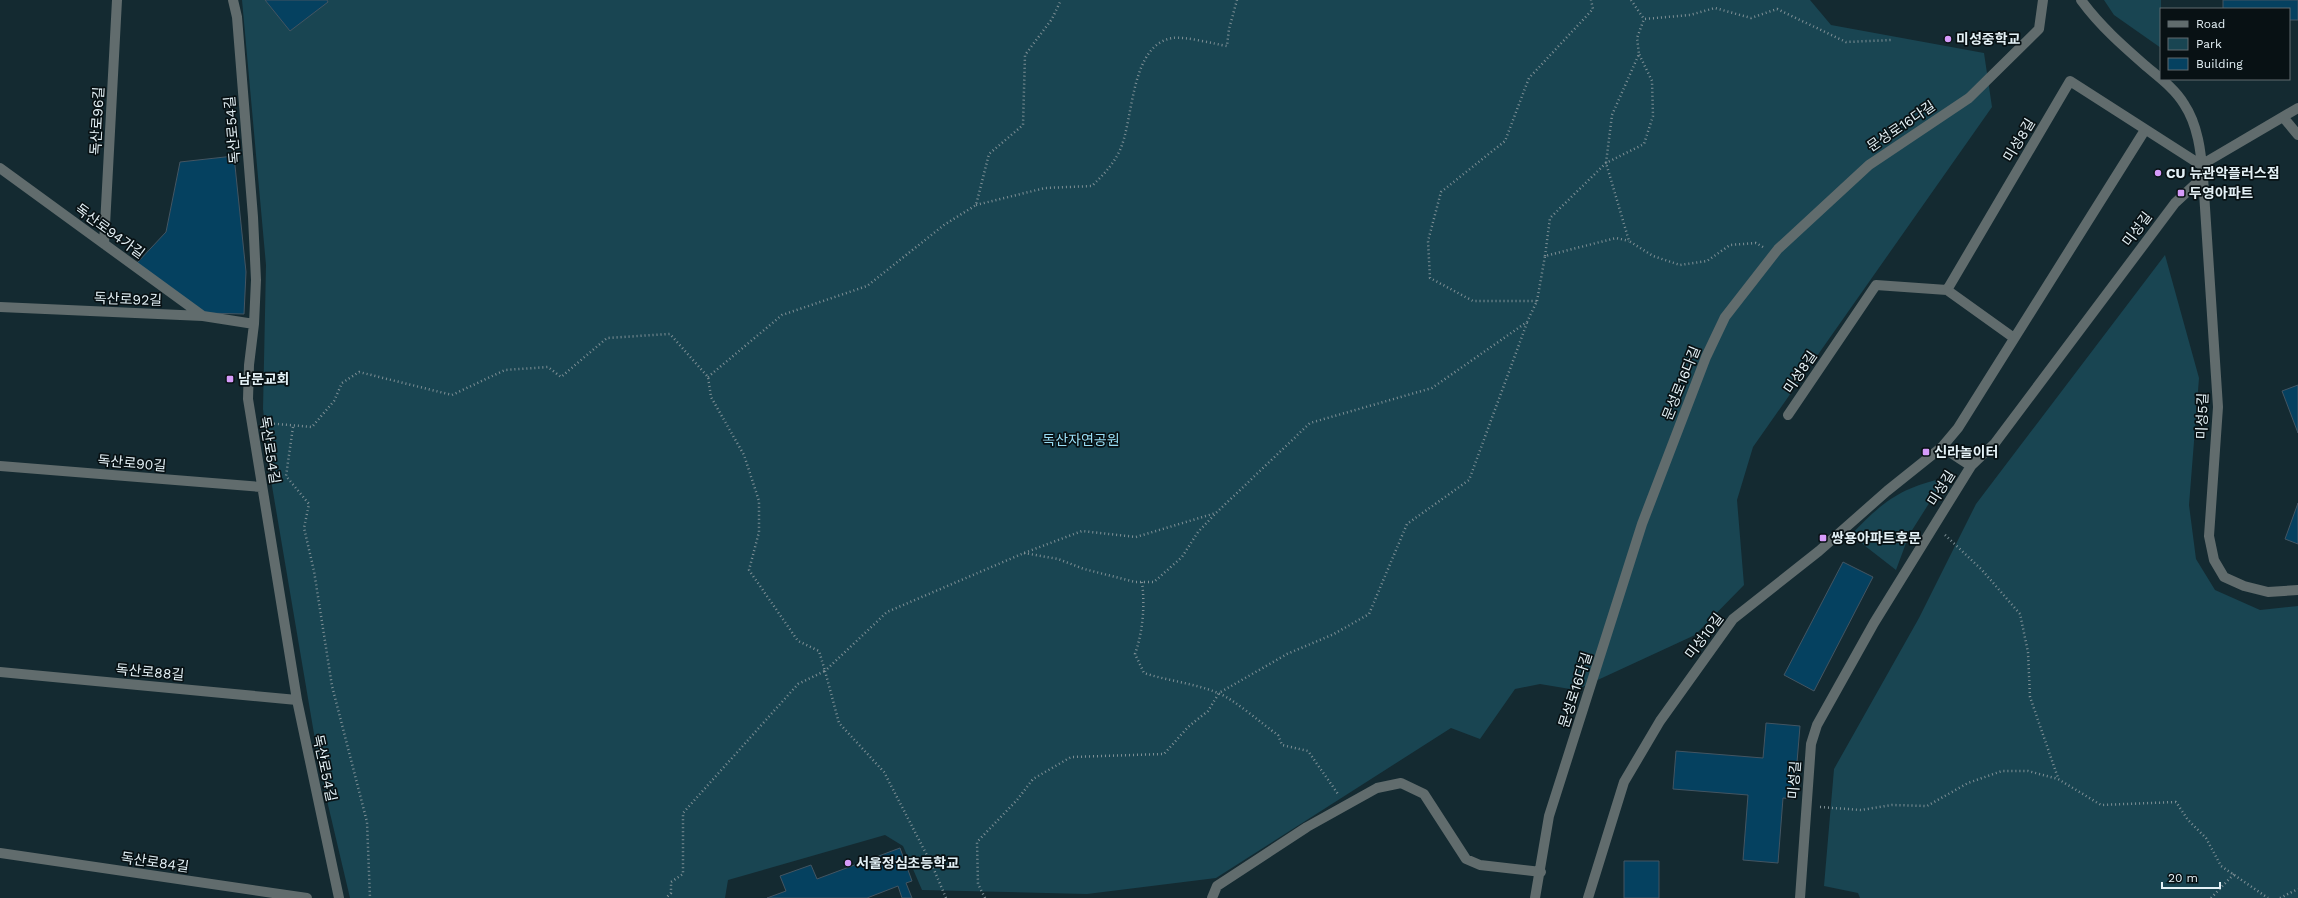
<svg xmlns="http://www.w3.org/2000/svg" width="2298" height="898" font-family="'Work Sans','Noto Sans KR',sans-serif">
<rect width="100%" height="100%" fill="#142a31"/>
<path fill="#194552" d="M242,0H1810L1831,25L1984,53L1992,107L1753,447L1737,500L1744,585L1695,635L1576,690L1540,684L1515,689L1480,739L1451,728L1216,878L1087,894L922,890L903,846L885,835L728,880L725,898H350L321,775L272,486L263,409L266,265Z
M2104,0H2161V48L2114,15Z
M2165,255L2199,378L2189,505L2196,559L2215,590L2260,610L2298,606V898H1860L1858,893L1824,886L1834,769L1919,618L1976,504Z
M1945,478L1909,535L1896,570L1851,535C1881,503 1901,487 1945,478Z"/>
<path fill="#054160" stroke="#435562" d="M265,0H327L328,2L290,31Z
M2223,0H2298V20H2289V9H2223Z
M234,156L246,272L244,314L203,313L136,264L166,232L180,162Z
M2298,385V433L2282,391Z
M2298,503V544L2285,539Z
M1843,562L1873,577L1814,691L1784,675Z
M1766,723L1800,726L1794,799L1783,798L1778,863L1743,860L1748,795L1673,789L1676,751L1763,758Z
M900,848L912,881L906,883L912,898H902L898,886L867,898H767L786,891L780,876L811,865L817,879Z
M1624,861H1659V898H1624Z"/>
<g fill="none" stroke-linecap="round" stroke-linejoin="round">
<path stroke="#7f9096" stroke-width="2.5" stroke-dasharray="1 3" stroke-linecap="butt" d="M1631,0L1644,19
M976,205L1045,188L1092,186C1103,175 1113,165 1120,150C1134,119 1130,44 1173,38C1184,36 1215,44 1227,46L1229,29L1237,0
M1763,247L1756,243L1730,245L1707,261L1680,265L1653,256L1629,241L1606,163L1612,115L1639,54L1637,38L1644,19L1690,15L1715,8L1751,18L1777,9L1846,42L1892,40
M1545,256L1550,218L1606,163L1644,144L1653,116L1652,81L1639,54
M1537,301L1545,256L1616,238L1629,241
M708,377L782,315L867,286L944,225L976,205L989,154L1023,125L1025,55L1052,19L1061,0
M266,423L312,427L334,401L342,383L359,372L452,395L505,370L548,367L561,377L607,338L670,334L708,377L711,397L744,455L759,501V532L749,570L798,641L819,651L825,671L798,684L683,813V874L671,882V893L666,898
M293,427L286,476L309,504L304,528L314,571L332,686L367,822L370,898
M1945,535L1982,570L2020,614L2028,652L2030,697L2058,778
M1024,553L1058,559L1084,569L1135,582H1154L1182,557L1198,532L1216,513
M1142,582C1145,606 1143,631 1135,654L1144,673C1168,681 1194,683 1218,693C1234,699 1262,724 1278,735L1282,745L1308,751L1338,794
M1820,807L1861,810L1892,805L1927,806L1968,783L2002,771H2028L2058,779L2101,805L2176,802L2188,820L2206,838L2221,866L2268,898
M946,898L932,865L884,772L839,723L825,671L887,612L1024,553L1082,531L1136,537L1216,513L1310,423L1432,388L1527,322L1537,301H1473L1430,278L1428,241L1441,192L1505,141L1529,78L1593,9L1591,0
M985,898L978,884L977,842L1017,800L1033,779L1071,757L1164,754L1188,727L1208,711L1219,693L1287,654L1334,634L1369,614L1407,524L1469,480L1527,323
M2211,898L2234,874
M2280,898L2298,889"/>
<path stroke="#616c6d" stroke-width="10" d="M233,0L237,17L253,217L256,280L254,324L249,365L248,399L297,700L339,898
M2283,117L2298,135
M2201,165L2298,108
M0,168L203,316
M2203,177L2218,407L2209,536L2214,560L2224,577L2244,586L2268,592L2298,590
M104,244L117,0
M1947,290L2014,338
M0,307L203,316L254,324
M1788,415L1876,285L1947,290L2070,81L2201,165
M1942,447L1958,428L2145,130
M0,466L261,487
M0,672L297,700
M0,853L307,898
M1212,898L1217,886L1307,827L1377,788L1401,783L1424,794L1466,859L1480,865L1541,872
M1535,898L1549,816L1642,524L1706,357L1725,317L1778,249L1869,165L1969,98L2039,29L2043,0
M1588,898L1624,782L1660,721L1733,619L1819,551L1887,491L1942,447L1971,466
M1800,898L1811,744L1817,725L1874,623L1971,466L1995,443L2175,203L2203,177C2201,152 2198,125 2184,104C2175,89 2160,78 2147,67C2123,46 2100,26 2081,0"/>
</g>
<g fill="#d69bfa" stroke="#081114" stroke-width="1.5">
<circle cx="1948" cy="39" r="4"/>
<circle cx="2158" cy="173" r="4"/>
<rect x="2177" y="189" width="8" height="8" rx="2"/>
<rect x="226" y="375" width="8" height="8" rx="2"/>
<rect x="1922" y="448" width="8" height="8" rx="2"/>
<rect x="1819" y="534" width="8" height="8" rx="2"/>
<circle cx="848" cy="863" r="4"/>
</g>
<g text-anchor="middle" stroke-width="3.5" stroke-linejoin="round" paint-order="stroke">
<g font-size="14" font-weight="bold" fill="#e4f1f6" stroke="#081114" text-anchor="start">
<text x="1956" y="44">미성중학교</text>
<text x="2166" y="178">CU 뉴관악플러스점</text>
<text x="2189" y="198">두영아파트</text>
<text x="238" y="384">남문교회</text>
<text x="1934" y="457">신라놀이터</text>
<text x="1831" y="543">쌍용아파트후문</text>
<text x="856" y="868">서울정심초등학교</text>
</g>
<g font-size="14" fill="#e4f1f6" stroke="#081114">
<text transform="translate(97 121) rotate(-87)" y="5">독산로96길</text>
<text transform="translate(1901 126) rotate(-34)" y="5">문성로16다길</text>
<text transform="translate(232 130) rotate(-95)" y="5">독산로54길</text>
<text transform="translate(2019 140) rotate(-59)" y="5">미성8길</text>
<text transform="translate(2137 229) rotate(-53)" y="5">미성길</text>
<text transform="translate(110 231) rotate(36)" y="5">독산로94가길</text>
<text transform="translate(128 299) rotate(2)" y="5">독산로92길</text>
<text transform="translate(1800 372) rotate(-56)" y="5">미성8길</text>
<text transform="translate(1681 383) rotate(-68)" y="5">문성로16다길</text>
<text transform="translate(2202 416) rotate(-88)" y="5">미성5길</text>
<text transform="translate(270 450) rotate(81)" y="5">독산로54길</text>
<text transform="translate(132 463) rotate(5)" y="5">독산로90길</text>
<text transform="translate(1941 488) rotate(-58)" y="5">미성길</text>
<text transform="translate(1704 636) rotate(-53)" y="5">미성10길</text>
<text transform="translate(150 672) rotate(5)" y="5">독산로88길</text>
<text transform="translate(1575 690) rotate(-72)" y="5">문성로16다길</text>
<text transform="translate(325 768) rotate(78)" y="5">독산로54길</text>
<text transform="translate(1794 780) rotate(-86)" y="5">미성길</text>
<text transform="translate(155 862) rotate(8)" y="5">독산로84길</text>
</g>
<g font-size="14" fill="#99def5" stroke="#081114">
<text x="1081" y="445">독산자연공원</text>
</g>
</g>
<rect x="2160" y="8" width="130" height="72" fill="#081114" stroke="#606b6e"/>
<rect x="2168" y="21" width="20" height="6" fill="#616c6d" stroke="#606b6e"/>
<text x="2196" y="28" font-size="12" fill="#e4f1f6">Road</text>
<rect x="2168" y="38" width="20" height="12" fill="#194552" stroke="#606b6e"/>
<text x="2196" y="48" font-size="12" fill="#e4f1f6">Park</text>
<rect x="2168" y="58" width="20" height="12" fill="#054160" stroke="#606b6e"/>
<text x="2196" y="68" font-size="12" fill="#e4f1f6">Building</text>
<path d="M2162 882v6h58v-6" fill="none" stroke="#e4f1f6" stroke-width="2"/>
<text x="2168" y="882" font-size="12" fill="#e4f1f6" stroke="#081114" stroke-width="3" paint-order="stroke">20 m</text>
</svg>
